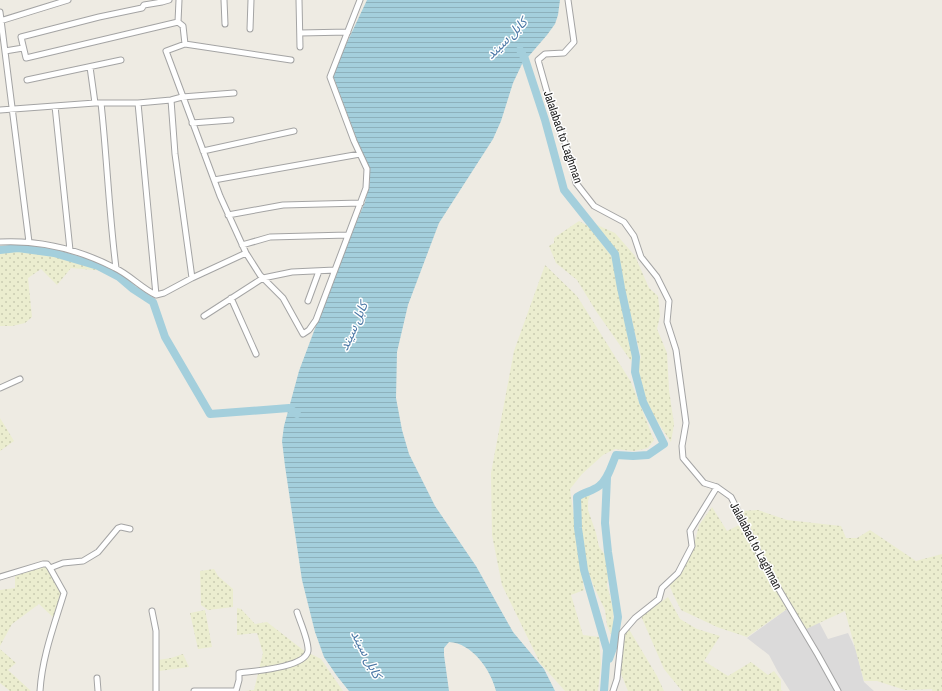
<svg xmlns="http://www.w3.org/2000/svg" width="942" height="691" font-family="'Archivo Narrow','Noto Sans Arabic',sans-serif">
<defs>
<pattern id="farmland-dots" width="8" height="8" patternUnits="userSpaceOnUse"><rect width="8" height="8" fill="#ebedcf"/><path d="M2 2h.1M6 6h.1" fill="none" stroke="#c9cbb1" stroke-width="1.8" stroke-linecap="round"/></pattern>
<pattern id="water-rules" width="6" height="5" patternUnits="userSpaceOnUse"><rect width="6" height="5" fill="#a4cfdc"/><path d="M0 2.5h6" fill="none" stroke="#8db1bc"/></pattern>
</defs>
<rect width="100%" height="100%" fill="#eeebe3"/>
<path fill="#dbdada" d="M794,607L818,620L828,639L848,633L856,650L864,682L874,691H790L778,672L769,655L747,638L787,609Z"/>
<path fill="url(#farmland-dots)" d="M586,220L615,233L635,256L649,288L658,296L660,316L657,329L667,353L669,390L674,424L671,442L655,418L642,397L637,368L641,357L615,254Z
M579,221L588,226L612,257L623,311L634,353L631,361L596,311L577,280L556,263L549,246L554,243V238Z
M0,249L61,252L98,265L106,271L71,268L57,285L41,269L28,278L32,317L25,323L12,326H0Z
M545,265L577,296L631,382L654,440L648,448L634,451L615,449L603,455L582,474L570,489L584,590L571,595L583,635L599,637L601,664L598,691H565L540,663L502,585L492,535L491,473L514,351Z
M0,418L14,441L0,451Z
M592,490L588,501V510L596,533L599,547L606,556L609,572L607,585L613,608L614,641L607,625L605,610L594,587L583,557L579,501Z
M712,507L727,531L741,524L787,609L747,637L717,627L681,610L673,594L669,584L684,566L695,541L699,525Z
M758,510L787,520L841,526L846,538H857L870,530L916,561L942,554V691H932V689L905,690L877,681H864L845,611L804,630L739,511Z
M47,561L62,591L55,619L39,604L12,624L0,646V590L15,588V576L40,567Z
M214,569L218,576L233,589V607L208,610L201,605L200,571Z
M668,597L680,619L697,629L720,636L704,661L728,676L751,662L768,675L774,671L781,680V690L783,691H682L664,669L641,616Z
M237,608L241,609L255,624L267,622L303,650L321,659L343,691H244L254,690L263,653L257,633L237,635Z
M205,610L212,647L198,649L190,613Z
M627,626L657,676L664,691H628L617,664V632Z
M0,649L16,663L8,670L31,691H10L0,683Z
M183,654L189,667L159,671L158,660L171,658Z"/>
<path fill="url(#water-rules)" d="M367,0H560L558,15L555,24L547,35L522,64L513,83L501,121L493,139L439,223L431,244L408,305L397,352L396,398L402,430L409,454L435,506L476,566L513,632L544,669L555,691H496C491,670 472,643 449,642L444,648V655L449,691H349L337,676L324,657L315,632L302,580L285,466L282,441L284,426L299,371L346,246L365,202L370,181L369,172L333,76L334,70Z"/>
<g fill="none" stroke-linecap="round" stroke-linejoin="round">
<path stroke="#a4cfdc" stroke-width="8" d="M520,50L525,59L545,120L564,190L615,254L621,288L636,357L635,372L643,402L664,444L648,455L633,456L616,455C612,464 608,480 599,486C593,491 584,492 577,497L578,528L584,570L607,650L604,691
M0,250L18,248L54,253L98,266L119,277L133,289L153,302L165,337L210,414L289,408L297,414
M607,477L605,523L608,552L618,617L613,648L609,659"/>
<defs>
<path id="minor" d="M179,0L178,22L183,26L185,44L166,51L220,196L246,253L260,275L283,298L303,334L309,330L316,320L366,188L367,169L354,141L330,77L360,0
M224,0L225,24
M299,0L300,47
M568,0L574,42L564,53L545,54L538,60L551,106L567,148L576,183L594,206L624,222L634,236L641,257L657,277L669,301L667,322L676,350L686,423L682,446L683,458L704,483L717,487L731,497L768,571L818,655L838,691
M160,1L162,2L169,0
M162,2L144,5L142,8L99,17L21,37L26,58L178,22
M0,12L29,242
M0,21L68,0
M250,29L251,0
M300,33L348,32
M185,44L291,60
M5,51L23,48
M90,67L95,103
M27,80L121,60
M171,100L175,154L192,278
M101,103C107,158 109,213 116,268
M138,103L156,295
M55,106L70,250
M0,110L95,103H138L171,100L182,97L234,93
M192,123L231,120
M203,151L294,131
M214,180L360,154
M228,215L283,205L361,203
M0,242C40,240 80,250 115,268C130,275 141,288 156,295L164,293L192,278L246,253
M242,245L270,237L348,235
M231,298L256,354
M308,301L319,271
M204,316L263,278L292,272L335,270
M0,388L20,379
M0,577L43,564H47L50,568
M152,611L156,631V691
M97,678L98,691
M40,691C42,657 54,626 64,593L50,568L63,563L83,561L98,552L118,528L121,527L130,529
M194,691H236L239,680V673C253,671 305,668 308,651C309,641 300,622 297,612
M613,691L617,679L622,633L635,618L659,599L662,588L678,573L692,546L690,531L717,487"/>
</defs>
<use href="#minor" stroke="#a4a4a4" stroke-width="7"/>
<use href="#minor" stroke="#fff" stroke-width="5"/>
</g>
<g text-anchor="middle" stroke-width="3" stroke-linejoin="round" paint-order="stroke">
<g font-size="12" fill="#1d1d1d" stroke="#fff">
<text transform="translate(563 137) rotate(71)" y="4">Jalalabad to Laghman</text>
<text transform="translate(756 546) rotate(62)" y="4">Jalalabad to Laghman</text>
</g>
<g font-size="13" font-style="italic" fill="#4875a4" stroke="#fff">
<text transform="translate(506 38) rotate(-45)" y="5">کابل سيند</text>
<text transform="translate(353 326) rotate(-66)" y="5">کابل سيند</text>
<text transform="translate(367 654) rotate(63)" y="5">کابل سيند</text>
</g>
</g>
</svg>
